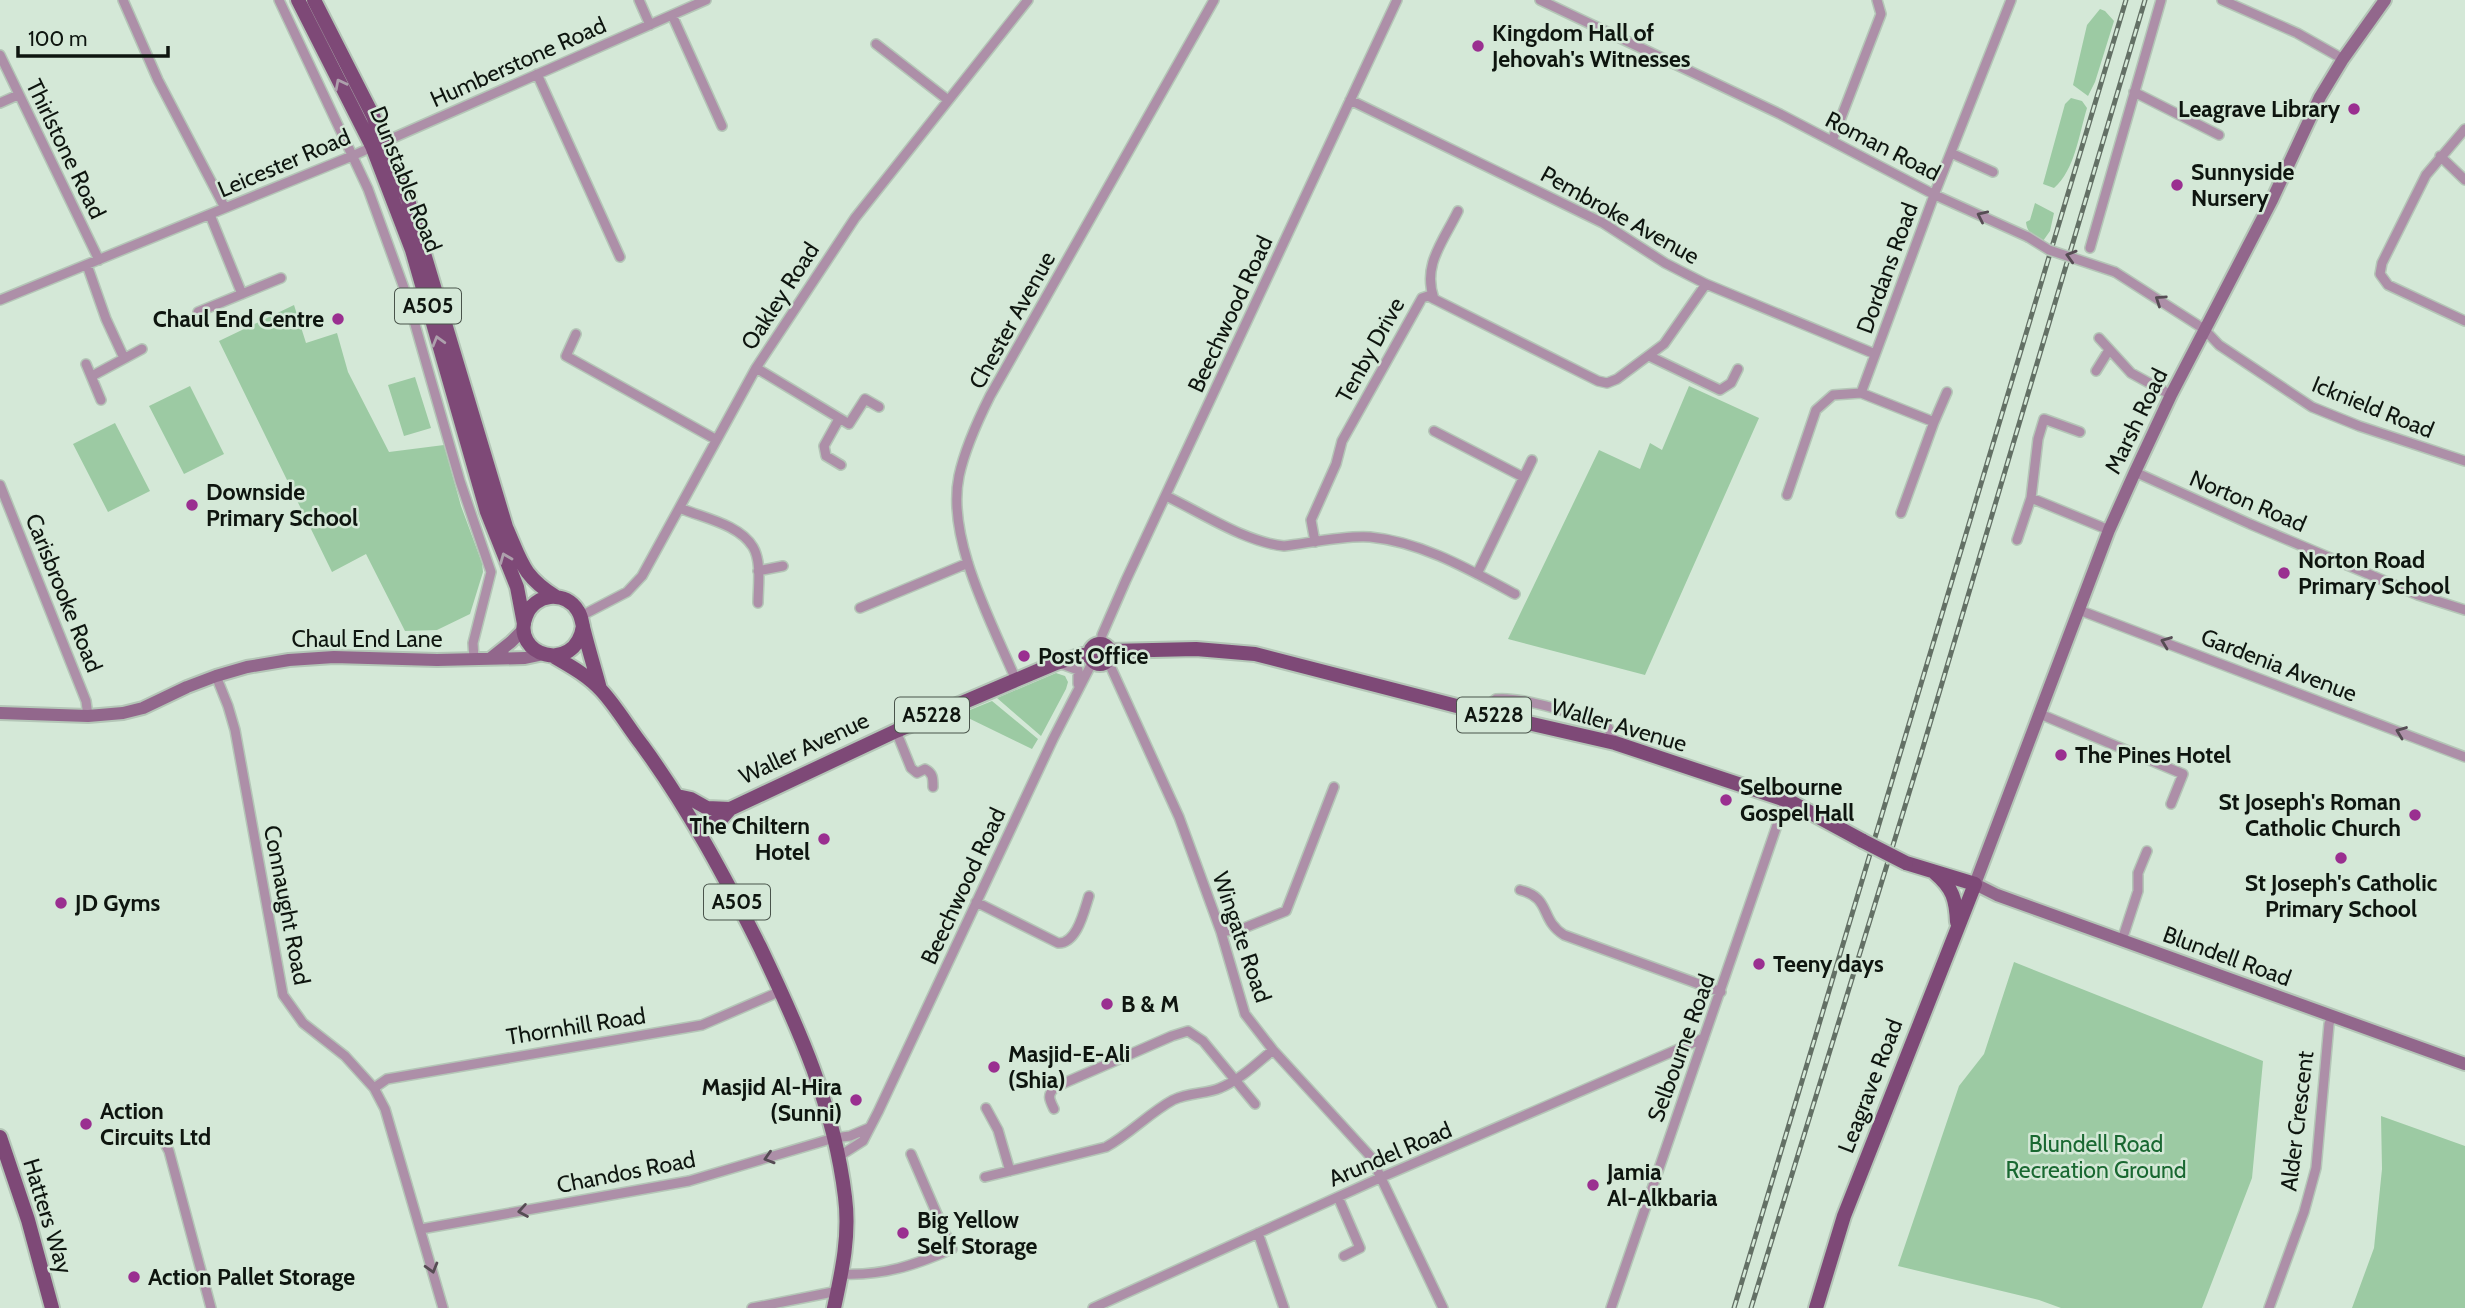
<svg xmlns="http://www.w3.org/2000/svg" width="2465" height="1308" font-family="Cabin,sans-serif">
<rect width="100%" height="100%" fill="#d4e8d7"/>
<path fill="#9ccaa3" d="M2100,9L2105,11L2114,21L2095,82L2088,96L2073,85L2087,25Z
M2071,98L2082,101L2087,108C2079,134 2075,170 2054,188L2043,184L2065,104Z
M2035,203L2054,213L2050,231L2043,241C2034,237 2027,233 2026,222L2030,220Z
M294,305L306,343L337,333L348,372L389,452L444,445L461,506L482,563L483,572L470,614L437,630L405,631L366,554L332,572L219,341Z
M415,377L431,428L404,436L388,385Z
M190,386L224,454L184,474L149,406Z
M1689,386L1759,418L1645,675L1508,639L1599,450L1640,469L1650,443L1662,450Z
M115,423L150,491L108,512L73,444Z
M1056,673L1065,676L1068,682L1066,689L1041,736L997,698Z
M992,701L1038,739L1032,749L960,714Z
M2014,962L2263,1061L2252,1178L2202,1308H2061L2039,1300L1898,1266L1959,1086L1984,1054Z
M2381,1116L2465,1146V1308H2352L2374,1248L2382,1169Z"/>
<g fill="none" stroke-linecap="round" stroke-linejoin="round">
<defs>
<path id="street" d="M123,0L158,80L225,208
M279,0L368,189L404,288
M639,0L650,25
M1540,0L1780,114L1935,195L2028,237
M2222,0L2297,33L2343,59
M672,15L722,126
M876,44L948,100
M0,55L99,260
M537,74L620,257
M2134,92L2219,135
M1350,100L1603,223L1665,263L1706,284L1875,354
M0,103L18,95
M2465,129L2426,175L2382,263L2380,274L2388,285L2465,321
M1832,141L1881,14L1877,0
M1951,153L1993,172
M2440,156L2465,180
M210,215L242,294
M2090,248L2161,0
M87,265L106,319L124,358
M2115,272L2204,329L2219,345L2312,407L2359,426L2465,461
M1434,299C1422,265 1443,242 1458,211
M0,300L352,156L706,0
M408,300L460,481L491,572L473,643L474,659
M198,312L281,278
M576,334L566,356L715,439
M2099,338L2131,373L2171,395
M1649,356L1720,390L1731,383L1738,369
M86,364L101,400
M756,368L849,424L865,399L879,407
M2096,371L2109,350
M92,376L142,349
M1861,393L1936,190L2011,0
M839,419L824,446L826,456L841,465
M1434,431L1523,477
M2135,472L2250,524L2418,595L2465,610
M0,485L86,701L88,716
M1787,495L1816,410L1833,395L1861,393L1934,422L1947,392
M1166,496C1202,513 1245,542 1284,546C1309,543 1346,535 1370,537C1422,542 1470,570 1515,594
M2031,498L2109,530
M680,508C703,518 739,524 753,547C762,562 758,587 758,603
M1901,513L1934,422
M2017,540L2031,498L2038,439L2044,419L2080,432
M1315,542L1311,520L1336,464L1342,441L1422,298L1428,296L1598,381L1607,383L1617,379L1664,344L1706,284
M758,571L783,566
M1477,574L1532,460
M860,608L968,563
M2079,610L2465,757
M581,616L627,592L642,576L756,368L855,218L1028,0
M1101,645L1102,635L1126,580L1397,0
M1108,661L1179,817L1221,932L1245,1014L1273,1050L1371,1157L1443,1308
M1059,663L1078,670V684
M216,676L228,706L235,730L283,995L303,1023L345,1056L374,1088L385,1109L443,1308
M1016,680C992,623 946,539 959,476C965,448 977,422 990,396L1214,0
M1480,712L1496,699C1522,696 1584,716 1608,727L1615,743
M2040,714L2183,774L2171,804
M896,731L911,768L917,773L925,769C933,773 933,778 933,787
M1520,890C1552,898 1539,919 1564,935L1721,992
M976,902L1058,943C1077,944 1084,911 1089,896
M1221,932L1244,928L1286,911L1334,787
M2122,940L2138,891V873L2147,851
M374,1088L387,1079L702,1025L781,991
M986,1108L998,1130L1010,1171
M1054,1109C1049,1099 1047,1095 1055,1087L1172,1036L1188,1031L1203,1041L1255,1104
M164,1142L169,1151L211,1308
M838,1157L863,1141L878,1112L1053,739L1093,661
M985,1177L1106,1147C1130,1134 1149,1113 1173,1100C1189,1092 1207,1094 1220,1088C1240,1080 1257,1063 1273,1050
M1338,1197L1360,1248L1344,1256
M421,1229L689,1181L834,1138L850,1136L869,1128
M1258,1233L1284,1308
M842,1274C883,1276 915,1265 952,1249L911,1154
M752,1308L838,1291
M1093,1308L1382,1177L1704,1038
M1611,1308L1786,799
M2269,1308L2304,1212L2316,1168L2329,1024L2332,1017"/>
<path id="secondary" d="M2385,0L2343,59L2320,97L2272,200L2171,395L2135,472L2109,530L1975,884L1997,895L2465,1064
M491,658L511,642L524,629
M0,713L88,716L123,713L143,708L187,687L216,676L247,667L289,660L334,657L437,660L525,658L544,654"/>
<path id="primary" d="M298,0L372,146L412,250L487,512L517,587L524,624
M314,0L373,116L408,200L506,527C522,563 522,575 556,597
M583,626C575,676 510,655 526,616C530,605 540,598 550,597C562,596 572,601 578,611C582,617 582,624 584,631C589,651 595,670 600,689
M1090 654a10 10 0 1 1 20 0a10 10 0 1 1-20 0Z
M1110,651L1196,649L1255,654L1480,712L1615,743L1789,801L1863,841
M553,656C570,666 587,675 601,690C616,706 628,727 642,745C688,808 725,877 760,947C799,1029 834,1106 845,1197C850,1235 842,1271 834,1308
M677,796L691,799L707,808L730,809
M698,830L722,818L730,809L896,731L1056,663L1082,655H1090
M1935,873C1953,888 1956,900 1957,922
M0,1137L28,1220L52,1308
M1816,1308L1844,1216L1975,884L1906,863"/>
</defs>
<use href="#street" stroke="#b4c6b7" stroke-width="12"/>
<use href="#secondary" stroke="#b4c6b7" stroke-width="16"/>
<use href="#primary" stroke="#b4c6b7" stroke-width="18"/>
<use href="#street" stroke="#ad8fa8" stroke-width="9"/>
<use href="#secondary" stroke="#92678c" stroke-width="12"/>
<use href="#primary" stroke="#7e4977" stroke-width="14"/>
<defs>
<path id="rail" d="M1734,1308L2126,0
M1751,1308L1921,754L2145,0"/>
</defs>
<use href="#rail" stroke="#637065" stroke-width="5"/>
<use href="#rail" stroke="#d4e8d7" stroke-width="2.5" stroke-dasharray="8" stroke-linecap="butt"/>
<defs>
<path id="street-bridge" d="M2028,237L2049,250L2115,272"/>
<path id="primary-bridge" d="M1863,841L1906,863"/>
</defs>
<use href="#street-bridge" stroke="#b4c6b7" stroke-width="12" stroke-linecap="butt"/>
<use href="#primary-bridge" stroke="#b4c6b7" stroke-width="18" stroke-linecap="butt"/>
<use href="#street-bridge" stroke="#ad8fa8" stroke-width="9"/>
<use href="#primary-bridge" stroke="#7e4977" stroke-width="14"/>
</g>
<defs><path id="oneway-chevron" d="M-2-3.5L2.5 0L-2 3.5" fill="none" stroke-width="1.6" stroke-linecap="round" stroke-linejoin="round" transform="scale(1.75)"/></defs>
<g stroke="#ada0ac">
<use href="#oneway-chevron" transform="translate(340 84) rotate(-117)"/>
<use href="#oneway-chevron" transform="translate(438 341) rotate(-106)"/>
<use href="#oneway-chevron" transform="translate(505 558) rotate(-112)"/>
</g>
<g stroke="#564c54">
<use href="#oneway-chevron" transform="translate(1982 216) rotate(-155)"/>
<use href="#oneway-chevron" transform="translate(2071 256) rotate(-164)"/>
<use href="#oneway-chevron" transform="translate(2160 300) rotate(-146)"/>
<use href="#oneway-chevron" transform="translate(2166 642) rotate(-159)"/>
<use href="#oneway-chevron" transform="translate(2401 732) rotate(-159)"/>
<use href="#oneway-chevron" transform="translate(769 1158) rotate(163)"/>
<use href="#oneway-chevron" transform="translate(523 1211) rotate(170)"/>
<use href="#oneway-chevron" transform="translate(432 1268) rotate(74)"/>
</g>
<g fill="#9a2f90" stroke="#d4e8d7" stroke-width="2.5">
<circle cx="1478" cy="46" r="7"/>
<circle cx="2354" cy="109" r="7"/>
<circle cx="2177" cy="185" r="7"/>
<circle cx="338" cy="319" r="7"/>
<circle cx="192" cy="505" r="7"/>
<circle cx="2284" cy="573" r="7"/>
<circle cx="1024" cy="656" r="7"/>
<circle cx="2061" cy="755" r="7"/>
<circle cx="1726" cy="800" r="7"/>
<circle cx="2415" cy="815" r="7"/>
<circle cx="824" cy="839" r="7"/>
<circle cx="2341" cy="858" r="7"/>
<circle cx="61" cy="903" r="7"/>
<circle cx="1759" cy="964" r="7"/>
<circle cx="1107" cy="1004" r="7"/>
<circle cx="994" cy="1067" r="7"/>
<circle cx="856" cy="1100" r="7"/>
<circle cx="86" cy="1124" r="7"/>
<circle cx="1593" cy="1185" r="7"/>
<circle cx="903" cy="1233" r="7"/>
<circle cx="134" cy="1277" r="7"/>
</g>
<g text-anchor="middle" stroke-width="5" stroke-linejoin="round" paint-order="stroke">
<g fill="#d4e8d7" stroke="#49544b" stroke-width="2">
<rect x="395" y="288.5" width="66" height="35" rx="5"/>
<rect x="895" y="697.5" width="74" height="35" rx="5"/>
<rect x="1457" y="697.5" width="74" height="35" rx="5"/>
<rect x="704" y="884.5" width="66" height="35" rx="5"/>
</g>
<g font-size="21" font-weight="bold" fill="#0e150f">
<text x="428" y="313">A505</text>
<text x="932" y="722">A5228</text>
<text x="1494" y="722">A5228</text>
<text x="737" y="909">A505</text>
</g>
<g font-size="23" font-weight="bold" fill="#0e150f" stroke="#d4e8d7" text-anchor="start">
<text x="1492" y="41">Kingdom Hall of<tspan x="1492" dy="26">Jehovah's Witnesses</tspan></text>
<text x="2340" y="117" text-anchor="end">Leagrave Library</text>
<text x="2191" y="180">Sunnyside<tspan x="2191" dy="26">Nursery</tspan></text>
<text x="324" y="327" text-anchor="end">Chaul End Centre</text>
<text x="206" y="500">Downside<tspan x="206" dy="26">Primary School</tspan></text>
<text x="2298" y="568">Norton Road<tspan x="2298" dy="26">Primary School</tspan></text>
<text x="1038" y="664">Post Office</text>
<text x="2075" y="763">The Pines Hotel</text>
<text x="1740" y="795">Selbourne<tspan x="1740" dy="26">Gospel Hall</tspan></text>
<text x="2401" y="810" text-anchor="end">St Joseph's Roman<tspan x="2401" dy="26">Catholic Church</tspan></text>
<text x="810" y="834" text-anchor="end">The Chiltern<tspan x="810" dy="26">Hotel</tspan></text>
<text x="2341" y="891" text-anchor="middle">St Joseph's Catholic<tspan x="2341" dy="26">Primary School</tspan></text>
<text x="75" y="911">JD Gyms</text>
<text x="1773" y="972">Teeny days</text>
<text x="1121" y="1012">B &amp; M</text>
<text x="1008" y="1062">Masjid-E-Ali<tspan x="1008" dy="26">(Shia)</tspan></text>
<text x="842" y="1095" text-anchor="end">Masjid Al-Hira<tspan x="842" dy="26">(Sunni)</tspan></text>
<text x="100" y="1119">Action<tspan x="100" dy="26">Circuits Ltd</tspan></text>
<text x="1607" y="1180">Jamia<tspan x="1607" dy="26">Al-Alkbaria</tspan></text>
<text x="917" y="1228">Big Yellow<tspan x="917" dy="26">Self Storage</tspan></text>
<text x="148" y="1285">Action Pallet Storage</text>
</g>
<g font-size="23" fill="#0e150f" stroke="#d4e8d7">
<text transform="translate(518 62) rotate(-24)" y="8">Humberstone Road</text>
<text transform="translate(1883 146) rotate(27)" y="8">Roman Road</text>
<text transform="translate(66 149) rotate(64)" y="8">Thirlstone Road</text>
<text transform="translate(284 163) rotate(-23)" y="8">Leicester Road</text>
<text transform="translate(406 179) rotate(68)" y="8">Dunstable Road</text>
<text transform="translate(1620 215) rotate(29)" y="8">Pembroke Avenue</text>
<text transform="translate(1887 268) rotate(-70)" y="8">Dordans Road</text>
<text transform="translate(780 296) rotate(-57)" y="8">Oakley Road</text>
<text transform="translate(1230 314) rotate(-65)" y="8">Beechwood Road</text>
<text transform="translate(1012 320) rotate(-61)" y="8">Chester Avenue</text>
<text transform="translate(1370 350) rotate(-61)" y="8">Tenby Drive</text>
<text transform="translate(2373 407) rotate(22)" y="8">Icknield Road</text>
<text transform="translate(2136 421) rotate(-64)" y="8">Marsh Road</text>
<text transform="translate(2248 501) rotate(23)" y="8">Norton Road</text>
<text transform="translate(64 593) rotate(68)" y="8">Carisbrooke Road</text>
<text x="367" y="647">Chaul End Lane</text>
<text transform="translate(2279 665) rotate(21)" y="8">Gardenia Avenue</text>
<text transform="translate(1619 725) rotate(16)" y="8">Waller Avenue</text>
<text transform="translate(804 748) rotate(-25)" y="8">Waller Avenue</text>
<text transform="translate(963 886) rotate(-65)" y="8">Beechwood Road</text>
<text transform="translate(287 905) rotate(79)" y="8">Connaught Road</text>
<text transform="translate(1242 937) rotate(71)" y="8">Wingate Road</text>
<text transform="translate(2227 956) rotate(20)" y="8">Blundell Road</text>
<text transform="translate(576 1026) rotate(-9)" y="8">Thornhill Road</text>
<text transform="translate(1681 1048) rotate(-70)" y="8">Selbourne Road</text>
<text transform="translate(1870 1086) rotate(-69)" y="8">Leagrave Road</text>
<text transform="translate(2297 1121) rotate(-83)" y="8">Alder Crescent</text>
<text transform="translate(1390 1154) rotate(-23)" y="8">Arundel Road</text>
<text transform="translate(626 1172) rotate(-11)" y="8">Chandos Road</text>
<text transform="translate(48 1216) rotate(73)" y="8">Hatters Way</text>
</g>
<g font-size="23" fill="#196831" stroke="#d4e8d7">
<text x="2096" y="1152">Blundell Road<tspan x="2096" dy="26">Recreation Ground</tspan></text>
</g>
</g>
<path d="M18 46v10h150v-10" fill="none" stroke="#0e150f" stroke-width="3.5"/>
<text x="28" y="46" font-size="21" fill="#0e150f" stroke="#d4e8d7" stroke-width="5" paint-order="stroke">100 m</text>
</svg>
